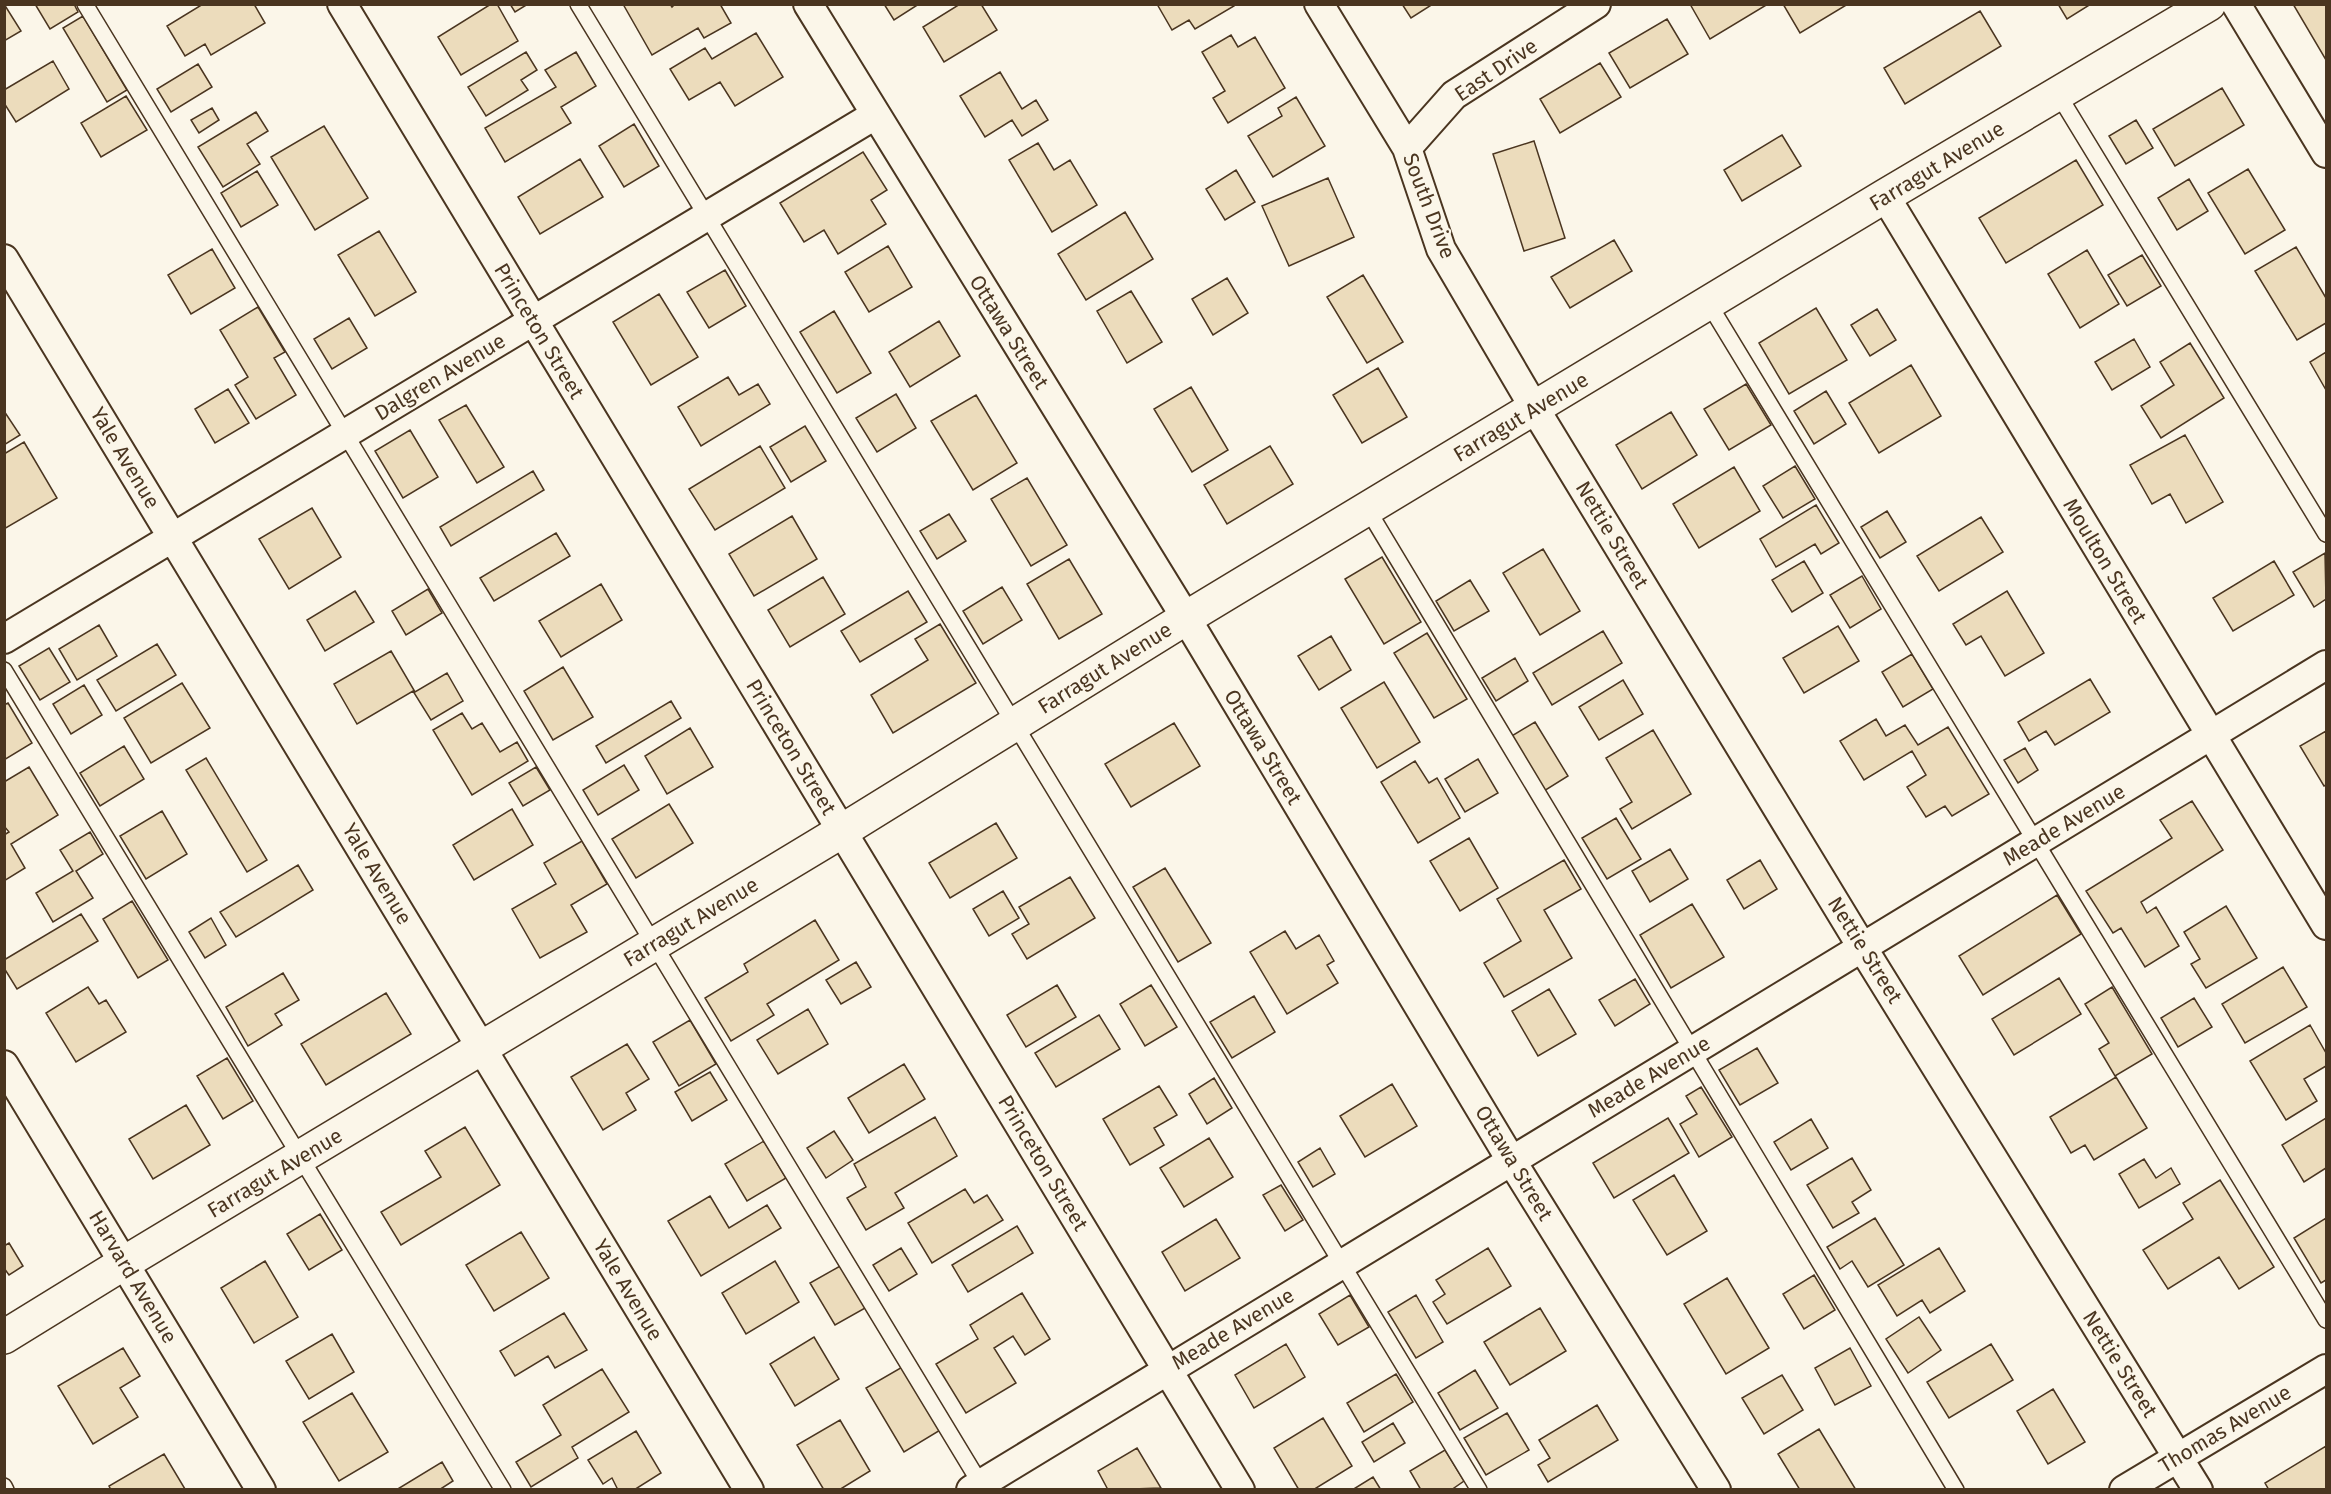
<svg xmlns="http://www.w3.org/2000/svg" width="2331" height="1494" font-family="'Fira Sans',sans-serif">
<rect width="100%" height="100%" fill="#fbf6e9"/>
<path fill="#ecdcbc" stroke="#4a3520" stroke-width="1.5" d="M4,4L21,31L4,41Z
M35,4H74L78,12L50,29Z
M203,4H254L265,23L211,55L205,44L185,56L167,26Z
M491,4H497L518,41L461,75L438,37Z
M510,4H528L515,12Z
M623,4H670L672,7L675,4H720L731,23L704,38L698,28L652,55Z
M884,4H919L894,20Z
M960,4H981L997,30L944,62L923,27Z
M1157,4H1233L1234,6L1195,29L1189,20L1172,30Z
M1402,4H1433L1411,18Z
M1690,4H1768L1710,39Z
M1783,4H1848L1800,33Z
M2058,4H2091L2067,19Z
M2293,4H2326V60Z
M1980,11L2001,46L1905,104L1884,68Z
M83,16L127,90L107,102L63,28Z
M1667,19L1688,54L1630,88L1609,53Z
M756,33L783,77L735,106L720,82L689,100L670,69L705,48L712,59Z
M1231,35L1238,47L1255,37L1285,88L1228,123L1213,98L1225,91L1202,52Z
M526,52L537,70L521,80L528,90L486,116L468,87Z
M576,52L596,86L561,107L571,123L505,162L485,128L556,87L545,70Z
M53,61L69,89L16,122L4,103V90Z
M1600,63L1621,97L1560,133L1540,99Z
M198,64L212,87L171,112L157,89Z
M1000,72L1022,109L1036,100L1048,120L1022,136L1012,120L985,137L960,96Z
M2222,88L2244,125L2175,166L2153,129Z
M126,96L147,130L101,157L81,123Z
M1296,97L1325,146L1273,177L1248,136L1282,116L1278,108Z
M212,108L219,120L199,133L191,120Z
M256,112L268,131L247,144L260,164L223,187L198,147Z
M2136,120L2153,148L2126,164L2109,136Z
M634,124L659,166L624,187L599,146Z
M324,126L368,198L315,230L271,157Z
M1782,135L1801,166L1742,201L1724,170Z
M1534,141L1565,238L1524,251L1493,154Z
M1038,143L1054,170L1070,160L1097,205L1052,232L1009,160Z
M863,152L887,190L871,200L886,224L838,254L824,230L804,242L780,203Z
M580,159L603,197L540,234L518,197Z
M2076,160L2103,205L2006,263L1979,218Z
M2248,169L2285,230L2245,254L2208,193Z
M1236,170L1255,202L1225,220L1206,189Z
M257,171L278,205L241,227L221,193Z
M1328,178L1354,237L1289,266L1262,206Z
M2189,179L2208,211L2177,230L2158,198Z
M1125,212L1153,259L1086,300L1058,254Z
M379,231L416,292L375,316L338,255Z
M1614,240L1632,271L1570,308L1551,277Z
M888,246L912,287L869,312L845,272Z
M2296,247L2326,298V323L2297,340L2255,271Z
M212,249L235,288L191,314L168,275Z
M2087,250L2119,304L2080,328L2048,274Z
M2142,255L2161,286L2127,306L2108,275Z
M725,270L746,306L709,328L687,292Z
M1363,275L1403,342L1367,363L1327,297Z
M1227,278L1248,313L1213,335L1192,299Z
M1131,291L1162,342L1127,363L1097,311Z
M659,294L698,357L651,385L613,322Z
M258,307L285,352L274,358L296,395L256,419L235,385L248,377L220,330Z
M1816,308L1847,360L1789,394L1759,343Z
M1877,309L1896,340L1870,356L1851,325Z
M834,311L871,373L837,393L800,332Z
M349,318L367,348L332,369L314,339Z
M939,321L960,356L910,387L889,352Z
M2134,339L2150,367L2112,390L2095,362Z
M2190,343L2224,398L2161,438L2141,406L2174,385L2160,362Z
M2326,352V390L2310,362Z
M1911,365L1941,416L1879,453L1849,403Z
M1378,368L1407,417L1362,443L1333,395Z
M728,377L739,395L758,384L770,404L701,446L678,407Z
M1746,384L1771,425L1729,450L1704,409Z
M1191,387L1228,450L1192,472L1154,409Z
M228,389L249,423L215,443L195,409Z
M1826,391L1846,424L1814,444L1794,411Z
M896,394L916,428L877,452L856,418Z
M976,395L1017,463L973,490L931,421Z
M466,405L504,467L477,483L439,420Z
M4,411L20,435L4,445Z
M1671,412L1697,455L1642,489L1616,445Z
M805,426L826,461L791,482L770,447Z
M410,430L438,477L403,498L375,451Z
M2185,435L2223,502L2186,523L2170,494L2152,504L2130,465Z
M24,442L57,498L4,529V454Z
M760,446L785,488L715,530L689,489Z
M1270,446L1293,484L1227,524L1204,485Z
M1795,466L1815,499L1783,518L1763,486Z
M1734,467L1760,511L1699,548L1673,504Z
M533,471L544,490L451,546L440,527Z
M1027,478L1067,545L1031,566L991,499Z
M1816,505L1839,543L1821,554L1815,544L1776,567L1760,539Z
M312,508L341,557L289,589L259,539Z
M1887,511L1906,542L1880,558L1861,527Z
M949,514L966,541L937,559L920,531Z
M792,516L817,559L754,596L729,554Z
M1981,517L2003,552L1939,591L1917,556Z
M556,533L570,556L494,601L480,578Z
M1543,549L1580,611L1540,635L1503,573Z
M2325,553L2326,599L2314,607L2293,572Z
M1382,557L1421,622L1384,644L1345,579Z
M1069,559L1102,614L1059,639L1027,584Z
M1804,561L1823,593L1792,612L1772,580Z
M2274,561L2294,595L2233,631L2213,598Z
M1862,576L1881,609L1850,628L1830,595Z
M823,577L845,614L790,647L768,610Z
M1470,580L1489,611L1454,631L1436,601Z
M601,584L622,620L561,657L539,621Z
M1002,587L1022,620L983,644L963,611Z
M428,589L442,613L406,635L392,611Z
M355,591L374,622L325,651L307,620Z
M908,591L927,622L860,662L841,631Z
M2007,591L2044,653L2005,676L1981,636L1966,645L1953,624Z
M940,624L976,683L893,733L871,695L928,660L915,639Z
M99,625L117,656L77,680L59,649Z
M1838,626L1859,661L1804,693L1783,658Z
M1603,631L1622,663L1552,705L1533,673Z
M1427,633L1467,699L1434,718L1394,653Z
M1331,636L1351,670L1319,690L1298,656Z
M157,644L176,675L116,711L97,680Z
M49,648L70,682L40,700L19,666Z
M391,651L415,692L447,673L463,701L431,720L413,691L357,724L334,684Z
M1912,654L1933,689L1903,707L1882,672Z
M1515,658L1528,681L1496,701L1482,678Z
M563,667L593,717L553,740L524,691Z
M2090,679L2110,712L2055,745L2046,731L2029,741L2018,722Z
M1623,680L1643,714L1599,740L1579,707Z
M1384,682L1420,742L1377,768L1341,708Z
M182,683L210,728L151,763L124,718Z
M84,685L102,715L71,734L53,704Z
M671,701L681,718L606,763L596,746Z
M8,703L32,743L4,760V705Z
M462,713L472,729L482,723L500,752L517,742L528,761L472,795L433,730Z
M1876,719L1886,736L1905,725L1918,745L1948,727L1989,794L1952,816L1945,806L1926,817L1907,787L1926,775L1912,751L1864,780L1840,741Z
M1535,722L1568,776L1544,791L1510,737Z
M1174,723L1200,766L1131,807L1105,764Z
M690,728L713,767L667,794L645,756Z
M1653,730L1691,794L1632,829L1620,809L1632,802L1606,758Z
M2326,731V785L2324,786L2300,746Z
M124,746L144,779L100,806L80,773Z
M2025,748L2038,770L2018,783L2004,760Z
M206,758L267,860L247,872L186,770Z
M1478,759L1498,793L1465,812L1445,779Z
M1415,761L1429,783L1437,778L1460,818L1418,843L1381,782Z
M624,765L639,790L598,815L583,790Z
M29,767L58,815L11,844L25,868L4,881V835L9,832L4,826V782Z
M536,767L550,790L523,806L509,783Z
M2192,801L2223,850L2141,902L2147,913L2156,907L2179,946L2145,967L2121,928L2113,933L2086,891L2172,838L2160,820Z
M669,804L693,843L636,878L612,839Z
M512,809L533,845L474,880L453,845Z
M162,811L187,854L146,879L120,836Z
M1616,818L1641,859L1607,879L1582,838Z
M996,823L1017,858L950,898L929,863Z
M90,832L103,854L76,871L93,898L53,922L36,893L73,871L60,850Z
M1469,838L1498,888L1460,911L1430,861Z
M582,841L607,884L571,905L587,932L540,958L512,909L556,884L544,863Z
M1670,849L1688,879L1650,902L1632,871Z
M1564,860L1581,889L1544,910L1572,958L1504,997L1484,963L1521,941L1497,899Z
M1760,860L1777,889L1744,909L1727,880Z
M298,865L313,890L236,937L220,912Z
M1165,868L1211,943L1178,962L1133,887Z
M1070,877L1095,918L1027,959L1012,934L1029,924L1019,907Z
M1003,891L1019,918L989,936L973,909Z
M2057,895L2081,934L1983,995L1959,956Z
M132,901L168,960L138,978L103,919Z
M1692,904L1724,957L1671,988L1640,935Z
M2226,906L2257,958L2206,988L2191,964L2200,959L2184,932Z
M81,914L98,941L17,989L4,968V960Z
M211,918L226,945L205,958L189,932Z
M815,920L839,960L767,1004L774,1015L731,1041L705,998L748,972L744,964Z
M1285,931L1296,949L1319,935L1334,961L1327,965L1338,983L1287,1014L1250,952Z
M856,962L871,987L841,1004L826,980Z
M2283,967L2307,1007L2245,1043L2222,1004Z
M283,973L299,1000L275,1014L282,1025L248,1046L226,1007Z
M2059,978L2081,1014L2014,1055L1992,1019Z
M1635,979L1650,1004L1615,1026L1599,1000Z
M1057,985L1076,1017L1026,1047L1007,1015Z
M1151,985L1177,1027L1145,1046L1120,1004Z
M88,987L99,1004L106,1000L126,1032L76,1062L46,1013Z
M2112,987L2152,1054L2115,1076L2099,1049L2109,1043L2085,1004Z
M1549,989L1576,1034L1538,1056L1512,1011Z
M386,993L411,1034L326,1085L301,1044Z
M1254,996L1275,1032L1232,1058L1210,1022Z
M2194,998L2212,1027L2178,1047L2161,1018Z
M808,1009L828,1044L778,1074L757,1040Z
M1099,1015L1120,1049L1056,1087L1035,1053Z
M690,1020L716,1064L679,1086L653,1042Z
M2310,1025L2326,1053V1066L2304,1079L2317,1101L2286,1120L2250,1061Z
M627,1044L649,1079L626,1093L636,1110L603,1130L571,1077Z
M1757,1048L1778,1083L1740,1105L1719,1070Z
M227,1058L253,1101L223,1119L197,1076Z
M904,1064L925,1099L869,1133L848,1098Z
M710,1072L727,1100L692,1121L675,1092Z
M2116,1077L2147,1128L2094,1160L2085,1145L2071,1153L2050,1117Z
M1214,1078L1232,1108L1207,1124L1189,1094Z
M1392,1084L1417,1126L1365,1157L1340,1116Z
M1159,1086L1177,1115L1154,1128L1164,1145L1130,1165L1103,1119Z
M1701,1087L1732,1137L1699,1157L1680,1124L1697,1114L1686,1096Z
M186,1105L210,1145L153,1179L129,1139Z
M935,1117L957,1156L895,1193L904,1208L866,1230L847,1198L866,1187L854,1164Z
M1668,1118L1689,1153L1614,1198L1593,1163Z
M2326,1118V1168L2304,1182L2282,1145Z
M1811,1119L1828,1148L1791,1170L1774,1142Z
M465,1127L500,1185L401,1245L381,1212L441,1177L425,1151Z
M834,1131L853,1160L826,1178L807,1148Z
M1209,1138L1233,1177L1184,1207L1160,1168Z
M764,1141L786,1178L747,1201L725,1164Z
M1320,1148L1335,1174L1313,1187L1298,1162Z
M1852,1158L1871,1190L1852,1202L1859,1213L1833,1228L1807,1185Z
M2144,1159L2156,1178L2171,1168L2180,1184L2139,1208L2119,1174Z
M1674,1175L1707,1231L1667,1255L1633,1200Z
M2220,1180L2274,1267L2239,1289L2219,1257L2168,1289L2143,1250L2193,1219L2183,1203Z
M1281,1185L1303,1220L1285,1231L1263,1195Z
M965,1189L974,1203L987,1195L1003,1220L932,1263L908,1223Z
M710,1196L729,1228L767,1205L781,1228L701,1276L668,1221Z
M320,1214L342,1250L309,1270L287,1234Z
M1875,1218L1904,1265L1868,1287L1852,1261L1840,1269L1827,1247Z
M2326,1218V1280L2321,1283L2294,1238Z
M1216,1219L1240,1258L1185,1291L1162,1252Z
M1017,1226L1033,1253L968,1292L952,1265Z
M521,1232L549,1278L494,1311L466,1265Z
M9,1243L23,1266L9,1275L4,1268V1246Z
M901,1248L917,1274L889,1291L873,1265Z
M1488,1248L1511,1286L1447,1324L1433,1302L1445,1294L1436,1280Z
M1939,1248L1965,1291L1930,1313L1922,1300L1897,1316L1878,1285Z
M265,1261L298,1317L254,1343L221,1288Z
M775,1261L799,1302L746,1334L722,1293Z
M842,1265L867,1307L835,1325L810,1283Z
M1814,1275L1835,1310L1804,1329L1783,1294Z
M1727,1278L1769,1348L1726,1374L1684,1304Z
M1022,1293L1050,1339L1025,1355L1013,1336L994,1348L1016,1383L966,1413L936,1364L978,1339L970,1325Z
M1350,1295L1369,1327L1338,1345L1319,1314Z
M1416,1295L1443,1342L1416,1358L1388,1312Z
M1540,1308L1566,1351L1510,1385L1484,1342Z
M564,1313L587,1350L555,1368L548,1356L515,1376L500,1351Z
M1919,1317L1941,1350L1908,1373L1886,1339Z
M332,1334L354,1372L309,1399L286,1361Z
M814,1337L839,1379L795,1406L770,1364Z
M1286,1344L1305,1377L1254,1408L1235,1375Z
M1991,1344L2013,1380L1949,1418L1927,1382Z
M123,1348L140,1376L120,1388L138,1417L93,1444L58,1386Z
M1850,1348L1871,1386L1835,1405L1815,1368Z
M904,1366L942,1429L904,1452L866,1388Z
M602,1369L629,1412L572,1447L578,1458L531,1487L516,1462L561,1435L543,1405Z
M1475,1370L1498,1408L1460,1430L1438,1393Z
M1396,1374L1413,1402L1364,1432L1347,1403Z
M1782,1375L1803,1410L1764,1434L1742,1398Z
M2053,1389L2085,1442L2048,1464L2017,1411Z
M352,1393L388,1452L339,1481L303,1422Z
M1597,1405L1618,1440L1548,1482L1538,1465L1550,1458L1539,1440Z
M1507,1413L1529,1450L1486,1475L1464,1438Z
M1323,1418L1352,1466L1313,1490H1299L1274,1448Z
M840,1420L870,1471L839,1490H824L797,1445Z
M1393,1423L1405,1443L1374,1462L1362,1442Z
M1819,1429L1856,1490H1800L1778,1454Z
M636,1431L661,1473L634,1490H618L612,1478L603,1484L588,1460Z
M2326,1446V1490H2269L2265,1483Z
M1137,1448L1161,1488L1104,1490L1107,1488L1098,1471Z
M1445,1450L1464,1481L1451,1490H1421L1410,1471Z
M164,1454L185,1489L111,1490L109,1486Z
M442,1462L453,1481L439,1490H396Z
M1373,1477L1381,1490H1352Z"/>
<g fill="none" stroke-linecap="round" stroke-linejoin="round">
<defs>
<path id="service" d="M85,4L983,1488
M578,4L1479,1490
M2058,94L2326,534
M1709,304L2326,1320
M1368,510L1956,1490
M4,670L503,1490
M4,1486L6,1490"/>
<path id="minor" d="M342,4L1240,1490
M808,4L1186,618L1511,1160L1716,1490
M1319,4L1407,148L1441,249L1535,409L1862,947L2198,1490
M2236,4L2326,153
M1407,148L1454,95L1596,4
M1885,196L2326,925
M4,259L749,1490
M4,639L875,115
M4,1065L261,1490
M971,1490L2326,665
M2124,1490L2326,1369"/>
<path id="tertiary" d="M4,1337L124,1263L842,831L1186,618L1885,196L2209,4"/>
</defs>
<use href="#service" stroke="#4a3520" stroke-width="18"/>
<use href="#minor" stroke="#4a3520" stroke-width="32"/>
<use href="#tertiary" stroke="#4a3520" stroke-width="36"/>
<use href="#service" stroke="#fbf6e9" stroke-width="15"/>
<use href="#minor" stroke="#fbf6e9" stroke-width="28"/>
<use href="#tertiary" stroke="#fbf6e9" stroke-width="33"/>
</g>
<g text-anchor="middle" stroke-width="4.5" stroke-linejoin="round" paint-order="stroke">
<g font-size="21" fill="#4a3520" stroke="#fbf6e9">
<text transform="translate(1496 70) rotate(-34)" y="7">East Drive</text>
<text transform="translate(1937 166) rotate(-31)" y="7">Farragut Avenue</text>
<text transform="translate(1429 206) rotate(69)" y="7">South Drive</text>
<text transform="translate(539 331) rotate(59)" y="7">Princeton Street</text>
<text transform="translate(1009 332) rotate(58)" y="7">Ottawa Street</text>
<text transform="translate(440 377) rotate(-31)" y="7">Dalgren Avenue</text>
<text transform="translate(1521 417) rotate(-31)" y="7">Farragut Avenue</text>
<text transform="translate(125 458) rotate(59)" y="7">Yale Avenue</text>
<text transform="translate(1612 535) rotate(59)" y="7">Nettie Street</text>
<text transform="translate(2105 561) rotate(59)" y="7">Moulton Street</text>
<text transform="translate(1105 668) rotate(-32)" y="7">Farragut Avenue</text>
<text transform="translate(791 747) rotate(59)" y="7">Princeton Street</text>
<text transform="translate(1263 747) rotate(59)" y="7">Ottawa Street</text>
<text transform="translate(2064 825) rotate(-31)" y="7">Meade Avenue</text>
<text transform="translate(377 874) rotate(59)" y="7">Yale Avenue</text>
<text transform="translate(691 922) rotate(-31)" y="7">Farragut Avenue</text>
<text transform="translate(1865 950) rotate(58)" y="7">Nettie Street</text>
<text transform="translate(1649 1077) rotate(-31)" y="7">Meade Avenue</text>
<text transform="translate(1043 1163) rotate(59)" y="7">Princeton Street</text>
<text transform="translate(1514 1163) rotate(59)" y="7">Ottawa Street</text>
<text transform="translate(275 1173) rotate(-31)" y="7">Farragut Avenue</text>
<text transform="translate(133 1277) rotate(59)" y="7">Harvard Avenue</text>
<text transform="translate(628 1290) rotate(59)" y="7">Yale Avenue</text>
<text transform="translate(1233 1329) rotate(-31)" y="7">Meade Avenue</text>
<text transform="translate(2120 1364) rotate(58)" y="7">Nettie Street</text>
<text transform="translate(2225 1429) rotate(-31)" y="7">Thomas Avenue</text>
</g>
</g>
<rect width="2331" height="1494" fill="none" stroke="#4a3520" stroke-width="12"/>
</svg>
